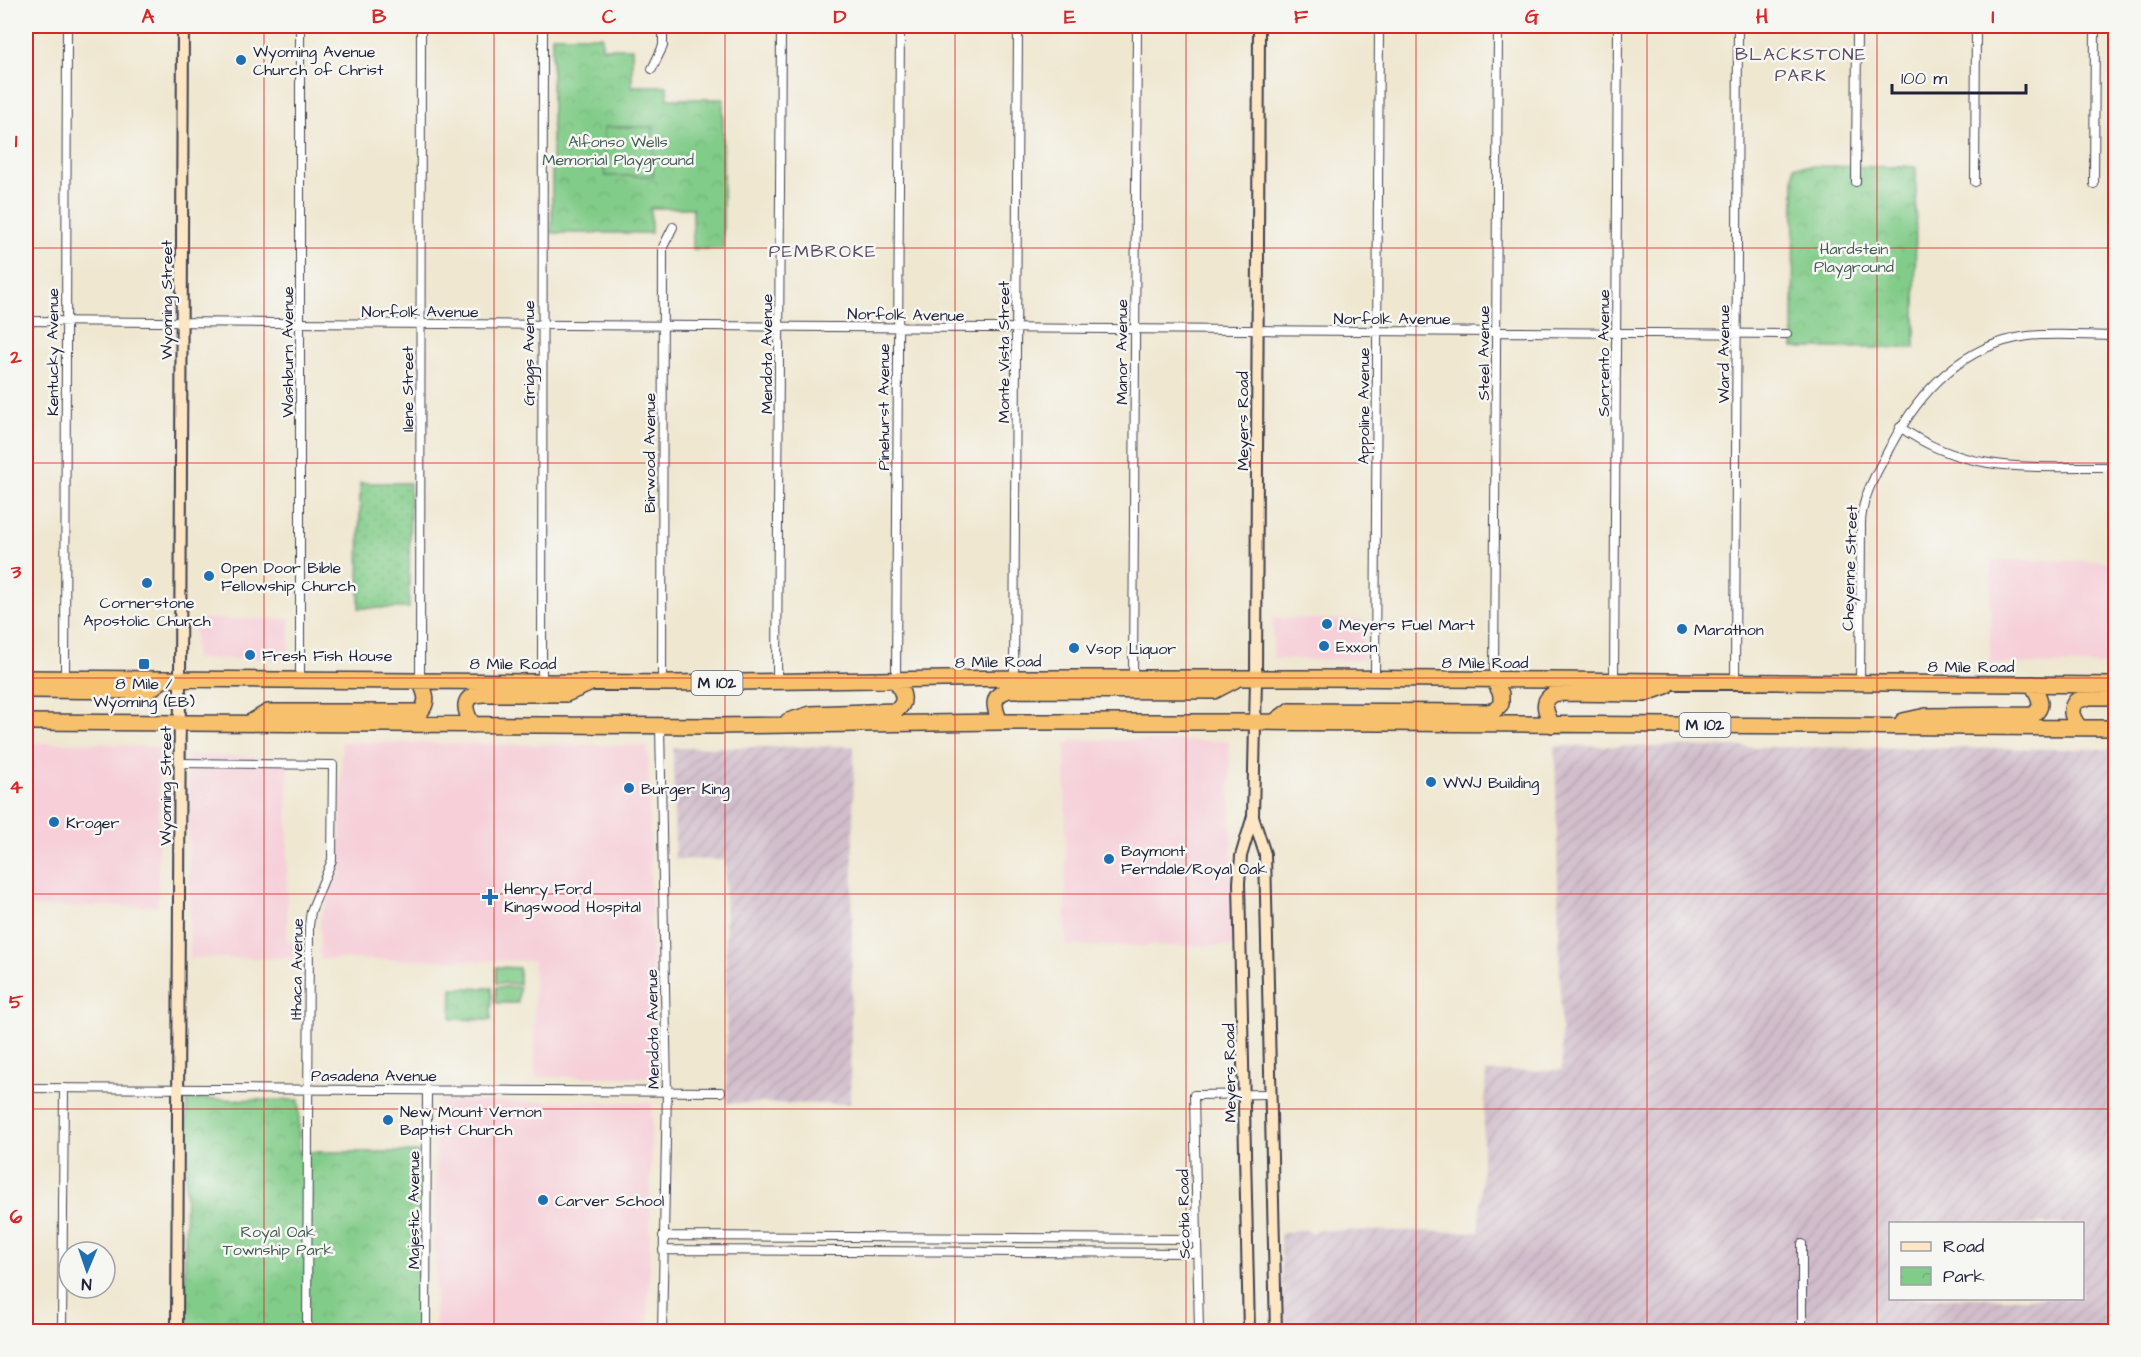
<svg xmlns="http://www.w3.org/2000/svg" width="2141" height="1357" font-family="'Architects Daughter',sans-serif">
<defs>
<pattern id="industrial-furrows" width="10" height="10" patternUnits="userSpaceOnUse" patternTransform="scale(1.5)"><rect width="10" height="10" fill="#d1bdcb"/><path d="M-1 1l2-2M0 10L10 0M9 11l2-2" fill="none" stroke="#b3a2af"/></pattern>
<pattern id="grass-dots" width="8" height="8" patternUnits="userSpaceOnUse" patternTransform="scale(1.5)"><rect width="8" height="8" fill="#82cc89"/><path d="M2 2h.1M6 6h.1" fill="none" stroke="#70af77" stroke-width="1.8" stroke-linecap="round"/></pattern>
<pattern id="park-crowns" width="20" height="18" patternUnits="userSpaceOnUse" patternTransform="scale(1.5)"><rect width="20" height="18" fill="#82cc89"/><path d="M2 6a3 3 0 1 1 6 0M12 15a3 3 0 1 1 6 0" fill="none" stroke="#70af77"/></pattern>
</defs>
<rect width="100%" height="100%" fill="#f6f6f2"/>
<filter id="ink" filterUnits="userSpaceOnUse"><feTurbulence type="fractalNoise" baseFrequency=".0167" numOctaves="2"/><feDisplacementMap in="SourceGraphic" scale="12" xChannelSelector="R" yChannelSelector="G"/><feConvolveMatrix kernelMatrix="1 2 1 2 8 2 1 2 1" color-interpolation-filters="sRGB"/></filter>
<filter id="wash" filterUnits="userSpaceOnUse"><feTurbulence type="fractalNoise" baseFrequency=".008" numOctaves="4" result="noise"/><feDisplacementMap in="SourceGraphic" scale="24" xChannelSelector="R" yChannelSelector="G"/><feGaussianBlur stdDeviation="1.35" result="paint"/><feColorMatrix in="noise" values="0 0 0 0 0 0 0 0 0 0 0 0 0 0 0 0 0 1.4 0 .05"/><feComposite in="paint" operator="in"/></filter>
<g filter="url(#wash)">
<rect width="100%" height="100%" fill="#efe7d0"/>
<path fill="#f6cfd9" d="M1991,560L2115,561V665L1990,664Z
M1273,618L1364,620L1363,660L1273,659Z
M195,619H290L289,659H195Z
M1075,740L1229,741L1234,946H1066L1065,745Z
M342,742L648,746L654,1077H535L534,961L320,959V918L339,874Z
M26,743H96L159,748L158,906L26,907Z
M188,755L288,758L287,942H303L302,958H190Z
M437,1101L652,1103L648,1331H435Z"/>
<path fill="url(#industrial-furrows)" fill-rule="evenodd" d="M854,746L850,1104L727,1103L725,860L675,859L673,748Z
M1555,746L2115,749V1331H1283L1280,1234L1297,1230H1307L1312,1234L1315,1230L1479,1232L1486,1072L1562,1070ZM1890,1224H2082V1298H1890Z"/>
<path fill="url(#grass-dots)" stroke="#527762" stroke-width="1.5" d="M360,483H410L409,608H359Z"/>
<path fill="url(#park-crowns)" stroke="#527762" stroke-width="1.5" d="M552,36H602V48H632V86H667L668,99H723V249H693V208H651V233H552Z
M1794,166L1916,167L1915,348H1793Z
M452,988H492L491,1020L451,1019Z
M187,1099L299,1100V1152H421L420,1331L184,1332Z"/>
<path fill="#82cc89" stroke="#527762" stroke-width="1.5" d="M604,127H653V176H605Z
M496,967L519,968V984L496,983Z
M496,987H519L518,1003H495Z"/>
</g>
<g filter="url(#ink)">
<g fill="none" stroke-linecap="round" stroke-linejoin="round">
<defs>
<path id="street" d="M652,69L663,46V26
M1856,182L1857,26
M1975,182L1976,26
M2094,184L2095,26
M26,321L1787,334
M1900,427C1968,476 2037,466 2116,467
M65,678L67,26
M1014,678L1018,26
M1133,678L1137,26
M300,679V26
M1375,679L1379,26
M896,680L900,26
M1494,680L1498,26
M420,681L421,26
M542,681L543,26
M1614,681L1618,26
M777,682L781,26
M1735,682L1738,26
M662,683L663,247L673,227
M1860,683L1861,523C1862,495 1878,471 1890,447C1920,391 1962,345 2028,336C2056,333 2087,336 2116,336
M660,726L667,1091L662,1332
M180,763L333,765L332,860L311,911L309,926L307,1332
M26,1088L721,1092
M663,1236L1197,1239
M1802,1244V1332
M663,1250L1197,1253
M62,1332L64,1088
M426,1332L427,1089
M1199,1332L1194,1095L1271,1094"/>
<path id="secondary" d="M1253,817L1265,854L1276,1332
M177,1332L183,26
M1249,1332L1239,883L1241,856L1253,816L1256,679L1259,26"/>
<path id="highway" d="M26,678L671,683L1014,678H1320L2116,685
M26,690L148,691L164,679
M788,721L811,714L895,711C909,703 902,691 896,680
M1903,721L1926,716L2033,715C2046,706 2038,695 2032,684
M26,722L714,726L1000,722H1235L2116,728
M251,722L268,712H420C430,702 425,692 420,681
M1000,722C994,708 990,695 1009,690L1214,691L1235,680
M1274,722L1289,711L1488,712L1495,710L1501,704V694L1494,680
M473,725C463,709 461,695 484,694H566L589,684
M1552,725C1546,712 1539,700 1556,693L1644,694L1666,686
M2080,728C2073,719 2068,711 2076,701L2089,697H2116"/>
</defs>
<use href="#street" stroke="#414051" stroke-width="10"/>
<use href="#secondary" stroke="#414051" stroke-width="14"/>
<use href="#highway" stroke="#414051" stroke-width="18"/>
<use href="#street" stroke="#fff" stroke-width="8"/>
<use href="#secondary" stroke="#fce6c4" stroke-width="10"/>
<use href="#highway" stroke="#f7c06c" stroke-width="15"/>
</g>
</g>
<path fill="none" stroke="#d62828" stroke-width="1.5" stroke-opacity="0.55" d="M264,26V1332M494,26V1332M725,26V1332M955,26V1332M1186,26V1332M1416,26V1332M1647,26V1332M1877,26V1332M26,248H2116M26,463H2116M26,678H2116M26,894H2116M26,1109H2116"/>
<g fill="#1f6fb2" stroke="#f6f6f2" stroke-width="2">
<circle cx="241" cy="60" r="6"/>
<circle cx="209" cy="576" r="6"/>
<circle cx="147" cy="583" r="6"/>
<circle cx="1327" cy="624" r="6"/>
<circle cx="1682" cy="629" r="6"/>
<circle cx="1324" cy="646" r="6"/>
<circle cx="1074" cy="648" r="6"/>
<circle cx="250" cy="655" r="6"/>
<rect x="138" y="658" width="12" height="12" rx="3"/>
<circle cx="1431" cy="782" r="6"/>
<circle cx="629" cy="788" r="6"/>
<circle cx="54" cy="822" r="6"/>
<circle cx="1109" cy="859" r="6"/>
<path d="M487 888h6v6h6v6h-6v6h-6v-6h-6v-6h6z"/>
<circle cx="388" cy="1120" r="6"/>
<circle cx="543" cy="1200" r="6"/>
</g>
<g text-anchor="middle" stroke-width="5" stroke-linejoin="round" paint-order="stroke">
<g fill="#f6f6f2" stroke="#626272" stroke-width="1.5">
<rect x="691.5" y="671" width="51" height="24" rx="4.5"/>
<rect x="1679.5" y="713" width="51" height="24" rx="4.5"/>
</g>
<g font-size="15" font-weight="bold" fill="#22223b">
<text x="717" y="688">M 102</text>
<text x="1705" y="730">M 102</text>
</g>
<g font-size="16" fill="#22223b" stroke="#f6f6f2" text-anchor="start">
<text x="253" y="57">Wyoming Avenue<tspan x="253" dy="18">Church of Christ</tspan></text>
<text x="221" y="573">Open Door Bible<tspan x="221" dy="18">Fellowship Church</tspan></text>
<text x="147" y="608" text-anchor="middle">Cornerstone<tspan x="147" dy="18">Apostolic Church</tspan></text>
<text x="1339" y="630">Meyers Fuel Mart</text>
<text x="1694" y="635">Marathon</text>
<text x="1336" y="652">Exxon</text>
<text x="1086" y="654">Vsop Liquor</text>
<text x="262" y="661">Fresh Fish House</text>
<text x="144" y="689" text-anchor="middle">8 Mile /<tspan x="144" dy="18">Wyoming (EB)</tspan></text>
<text x="1443" y="788">WWJ Building</text>
<text x="641" y="794">Burger King</text>
<text x="66" y="828">Kroger</text>
<text x="1121" y="856">Baymont<tspan x="1121" dy="18">Ferndale/Royal Oak</tspan></text>
<text x="504" y="894">Henry Ford<tspan x="504" dy="18">Kingswood Hospital</tspan></text>
<text x="400" y="1117">New Mount Vernon<tspan x="400" dy="18">Baptist Church</tspan></text>
<text x="555" y="1206">Carver School</text>
</g>
<g font-size="16" fill="#445e56" stroke="#f6f6f2">
<text x="618" y="147">Alfonso Wells<tspan x="618" dy="18">Memorial Playground</tspan></text>
<text x="1854" y="254">Hardstein<tspan x="1854" dy="18">Playground</tspan></text>
<text x="278" y="1237">Royal Oak<tspan x="278" dy="18">Township Park</tspan></text>
</g>
<g font-size="16" fill="#22223b" stroke="#f6f6f2">
<text transform="translate(166 300) rotate(-90)" y="6">Wyoming Street</text>
<text x="420" y="317">Norfolk Avenue</text>
<text transform="translate(906 314) rotate(1)" y="6">Norfolk Avenue</text>
<text x="1392" y="324">Norfolk Avenue</text>
<text transform="translate(52 352) rotate(-90)" y="6">Kentucky Avenue</text>
<text transform="translate(287 352) rotate(-90)" y="6">Washburn Avenue</text>
<text transform="translate(1003 352) rotate(-90)" y="6">Monte Vista Street</text>
<text transform="translate(1121 352) rotate(-90)" y="6">Manor Avenue</text>
<text transform="translate(528 353) rotate(-90)" y="6">Griggs Avenue</text>
<text transform="translate(1483 353) rotate(-90)" y="6">Steel Avenue</text>
<text transform="translate(1603 353) rotate(-90)" y="6">Sorrento Avenue</text>
<text transform="translate(766 354) rotate(-90)" y="6">Mendota Avenue</text>
<text transform="translate(1723 354) rotate(-90)" y="6">Ward Avenue</text>
<text transform="translate(407 389) rotate(-90)" y="6">Ilene Street</text>
<text transform="translate(1363 406) rotate(-90)" y="6">Appoline Avenue</text>
<text transform="translate(883 407) rotate(-90)" y="6">Pinehurst Avenue</text>
<text transform="translate(1242 421) rotate(-90)" y="6">Meyers Road</text>
<text transform="translate(649 453) rotate(-90)" y="6">Birwood Avenue</text>
<text transform="translate(1849 568) rotate(-88)" y="6">Cheyenne Street</text>
<text transform="translate(998 661) rotate(-1)" y="6">8 Mile Road</text>
<text x="1485" y="668">8 Mile Road</text>
<text x="513" y="669">8 Mile Road</text>
<text x="1971" y="672">8 Mile Road</text>
<text transform="translate(165 786) rotate(-90)" y="6">Wyoming Street</text>
<text transform="translate(296 969) rotate(-89)" y="6">Ithaca Avenue</text>
<text transform="translate(652 1029) rotate(-91)" y="6">Mendota Avenue</text>
<text transform="translate(1229 1073) rotate(-91)" y="6">Meyers Road</text>
<text x="374" y="1081">Pasadena Avenue</text>
<text transform="translate(413 1210) rotate(-90)" y="6">Majestic Avenue</text>
<text transform="translate(1183 1214) rotate(-91)" y="6">Scotia Road</text>
</g>
<g font-size="18" letter-spacing="1.5" fill="#5c4d65" stroke="#f6f6f2">
<text x="1801" y="60">BLACKSTONE<tspan x="1801" dy="21">PARK</tspan></text>
<text x="823" y="257">PEMBROKE</text>
</g>
</g>
<rect width="2141" height="1357" fill="none" stroke="#f6f6f2" stroke-width="66"/>
<rect x="1889" y="1222" width="195" height="78" fill="#f6f6f2" stroke="#a1a1a9" stroke-width="1.5"/>
<rect x="1901" y="1242" width="30" height="9" fill="#fce6c4" stroke="#a1a1a9" stroke-width="1.5"/>
<text x="1943" y="1252" font-size="18" fill="#22223b">Road</text>
<rect x="1901" y="1267" width="30" height="18" fill="url(#park-crowns)" stroke="#a1a1a9" stroke-width="1.5"/>
<text x="1943" y="1282" font-size="18" fill="#22223b">Park</text>
<g transform="translate(87 1270) rotate(182)"><circle r="28" fill="#f6f6f2" stroke="#a1a1a9" stroke-width="1.5"/>
<path d="M0-4.5L10 22L0 15L-10 22Z" fill="#1f6fb2"/>
<text y="-9" font-size="16" font-weight="bold" text-anchor="middle" fill="#22223b">N</text>
</g>
<path d="M1892 84v9h134v-9" fill="none" stroke="#22223b" stroke-width="3"/>
<text x="1901" y="84" font-size="18" fill="#22223b" stroke="#f6f6f2" stroke-width="4.5" paint-order="stroke">100 m</text>
<rect x="33" y="33" width="2075" height="1291" fill="none" stroke="#d62828" stroke-width="2"/>
<g font-size="20" text-anchor="middle" font-weight="bold" fill="#d62828">
<text x="148" y="23">A</text>
<text x="379" y="23">B</text>
<text x="609" y="23">C</text>
<text x="840" y="23">D</text>
<text x="1070" y="23">E</text>
<text x="1301" y="23">F</text>
<text x="1532" y="23">G</text>
<text x="1762" y="23">H</text>
<text x="1993" y="23">I</text>
<text x="16" y="147">1</text>
<text x="16" y="363">2</text>
<text x="16" y="578">3</text>
<text x="16" y="793">4</text>
<text x="16" y="1008">5</text>
<text x="16" y="1223">6</text>
</g>
</svg>
